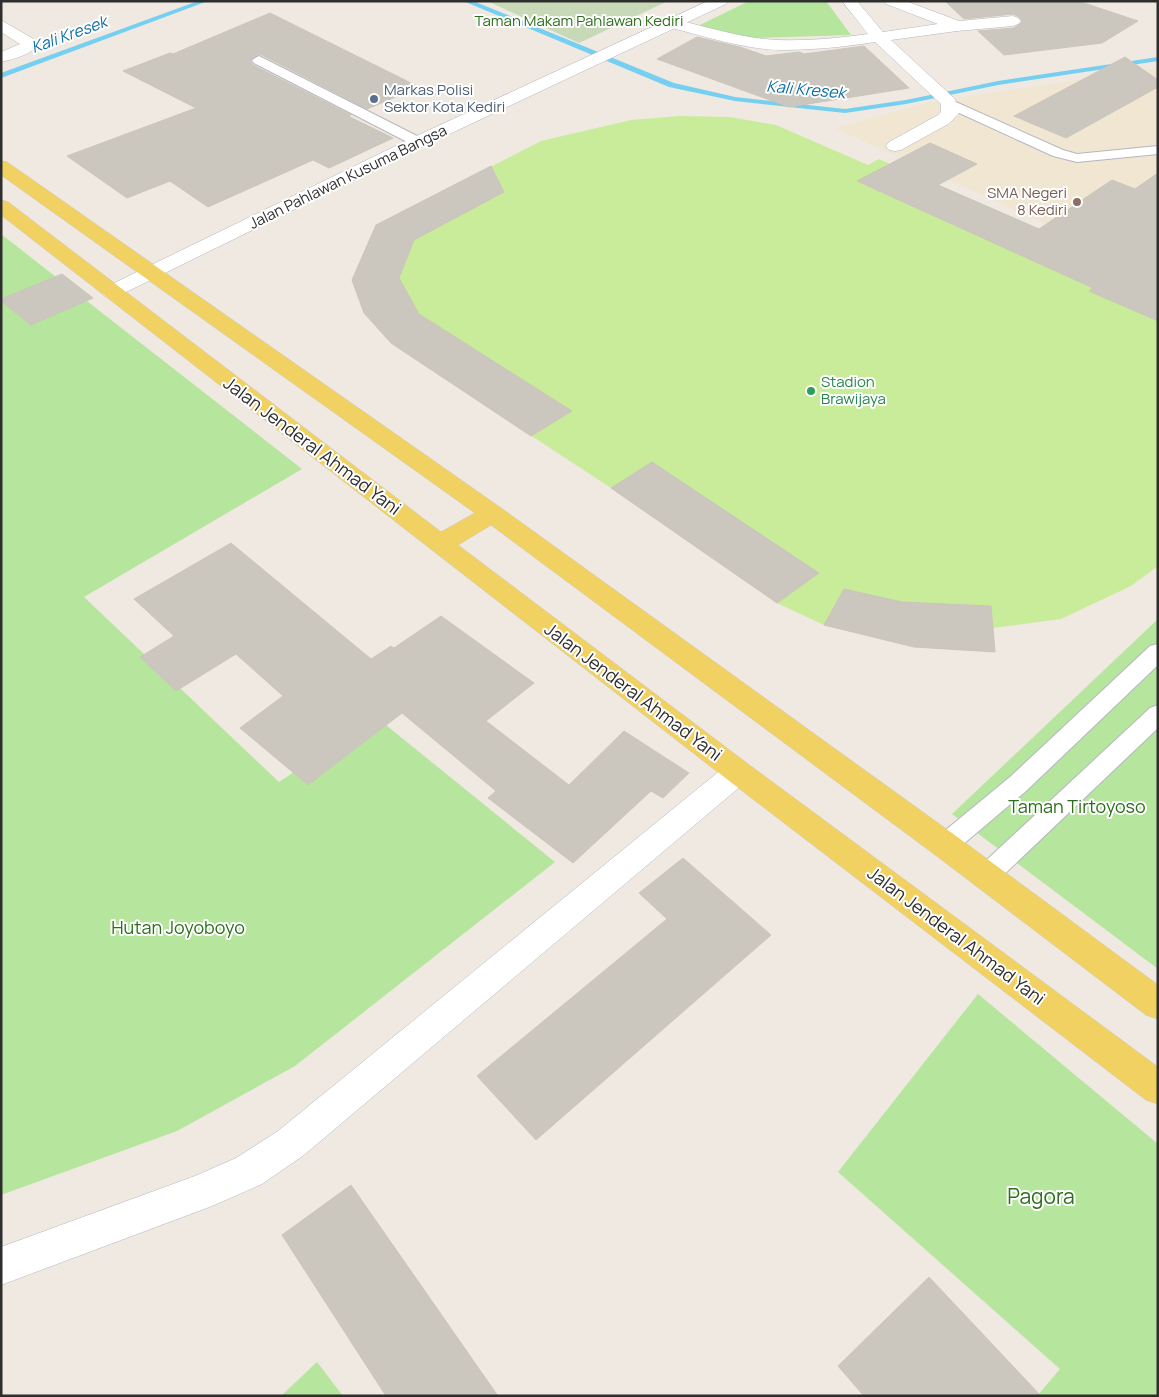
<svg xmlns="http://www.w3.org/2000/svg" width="1159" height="1397" font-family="Manrope,sans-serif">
<rect width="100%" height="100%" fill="#efe9e1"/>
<path fill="#f0e6d1" d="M1158,68V275L835,128L930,102Z"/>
<path fill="#b6e59e" d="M749,1H826L851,35L753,38L698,26Z
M1,234L302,469L84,597L279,782L376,717L555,862L295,1066L177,1131L1,1195Z
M1158,619V969L952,814Z
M978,994L1158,1144V1396H1037L1060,1369L838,1172Z
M317,1362L343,1396H281Z"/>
<path fill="#c8d9b8" d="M487,1H668L579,43Z"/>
<path fill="#c9ec9a" d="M680,116L730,117L776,125L868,165L879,159L1093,253L1158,292V566L1131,586L1061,619L993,628L995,652L914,647L824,625L777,603L611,488L396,347L364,313L352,280L376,226L541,141L631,120Z"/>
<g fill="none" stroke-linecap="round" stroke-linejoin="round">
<path fill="#75cff0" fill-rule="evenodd" d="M198,1H208L1,78V73Z
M463,1H473L674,83L735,97L845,109L906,100L998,81L1158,57V61L998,85L906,104L845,113L735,101L669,87Z"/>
</g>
<path fill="#cbc7bf" stroke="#cbc5ba" d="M945,1H1078L1138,21L1102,43L1004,55L978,31L1014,28L1022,22L1019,17L1013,14L964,19Z
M270,13L419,87L367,109L260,54L250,60L253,65L351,115L348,116L393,138L329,168L313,160L208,207L170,181L127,198L67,156L196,108L123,71L170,53L173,54Z
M697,37L740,47L766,56L799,52L804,54L864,46L909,88L789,107L657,59Z
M1125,57L1158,80V87L1066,138L1014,116Z
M930,143L977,164L938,185L1039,229L1112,180L1135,189L1158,173V321L1089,291L1093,288L857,181Z
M491,166L504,192L414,240L399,278L419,314L572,411L531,436L391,343L364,313L352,280L376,225Z
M62,274L93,298L31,325L1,301V299Z
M652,462L819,573L777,603L611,488Z
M231,543L371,659L391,646L394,648L441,616L534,683L486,721L569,785L624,731L689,773L663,798L651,791L573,863L488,798L496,791L402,713L308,785L240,728L283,696L236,654L176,691L140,657L174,636L134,599Z
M844,589L902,602L991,606L995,652L914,647L824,625Z
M683,858L771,935L536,1140L477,1076L667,919L639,893Z
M351,1185L498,1396H386L282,1235Z
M929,1277L1041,1396H864L838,1366Z"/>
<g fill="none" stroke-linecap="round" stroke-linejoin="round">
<defs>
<path id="service" d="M259,56L423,139L425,142L423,145H413L254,63L252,60Z
M949,99L1063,150L1077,154L1158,146V154L1077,162L1053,156L944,106L942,103L944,100Z
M1158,644V665L1026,791L954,852L945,855L936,852L933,845L936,838L1010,777L1150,646Z
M1158,705V728L995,883L986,887L977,883L973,876L977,869L1150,708Z"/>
<path id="minor" d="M842,1H857L883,32L938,24L886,4L884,1H906L959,21L1013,16L1018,18L1021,21L1018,24L1013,26L957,31L891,40L955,99L959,113L950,123L901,150L895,151L889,150L886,146L889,142L938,115L941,112V104L875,42C844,47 812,50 780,50C743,49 704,36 668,27L665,24L668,21L673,19C708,27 744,39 779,40C809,41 839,38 868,34Z
M1,20L37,41L39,44C31,55 14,59 1,62V52L20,44L1,32Z
M738,761L748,764L752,772L748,780L304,1155L262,1184L212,1206L1,1285V1247L195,1176L236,1158L278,1131L728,764Z"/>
<path id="secondary" d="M708,1H728L726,4L424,146L118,296L111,298L104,296L101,292L104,288L412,138Z"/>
<path id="primary" d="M1,161L7,162L501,508L956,836L1158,985V1019L1146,1015L934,854L491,525L458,545L748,764L1158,1067V1104L1146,1100L728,780L1,215V200L8,202L441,532L475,513L1,175Z"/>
</defs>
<use href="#service" stroke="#b4b7c1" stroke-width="2"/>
<use href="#minor" stroke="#b4b7c1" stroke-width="1"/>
<use href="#secondary" stroke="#b4b7c1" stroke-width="1"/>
<use href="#primary" stroke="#c9c9c9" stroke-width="1"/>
<use href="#service" fill="#fff" fill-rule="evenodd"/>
<use href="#minor" fill="#fff" fill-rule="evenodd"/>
<use href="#secondary" fill="#fff" fill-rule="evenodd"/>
<use href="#primary" fill="#f2d163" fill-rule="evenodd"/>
</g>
<circle fill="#5c6f8a" stroke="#fff" stroke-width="2" cx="374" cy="99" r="5"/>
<circle fill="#8d6e63" stroke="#fff" stroke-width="2" cx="1077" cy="202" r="5"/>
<circle fill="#2e9e5b" stroke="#fff" stroke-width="2" cx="811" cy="391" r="5"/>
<g text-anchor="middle" stroke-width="4" stroke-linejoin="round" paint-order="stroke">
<g font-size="15" fill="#2c6e1b" stroke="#fff">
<text x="579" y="26">Taman Makam Pahlawan Kediri</text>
</g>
<g font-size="15" fill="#4e5e75" stroke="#fff" text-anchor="start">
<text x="384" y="95">Markas Polisi<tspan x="384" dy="17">Sektor Kota Kediri</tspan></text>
</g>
<g font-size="15" fill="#2e2e2e" stroke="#fff">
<text transform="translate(348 177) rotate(-26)" y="5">Jalan Pahlawan Kusuma Bangsa</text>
</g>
<g font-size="15" fill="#785e54" stroke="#fff" text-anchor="end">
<text x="1067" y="198">SMA Negeri<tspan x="1067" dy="17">8 Kediri</tspan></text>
</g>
<g font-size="15" fill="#27864d" stroke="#fff" text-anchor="start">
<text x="821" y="387">Stadion<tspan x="821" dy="17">Brawijaya</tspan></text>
</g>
<g font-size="16" font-style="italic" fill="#0d6fa3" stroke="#fff">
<text transform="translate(69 34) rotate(-20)" y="6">Kali Kresek</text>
<text transform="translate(806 89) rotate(5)" y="6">Kali Kresek</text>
</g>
<g font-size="18" fill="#2e2e2e" stroke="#fff">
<text transform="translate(312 446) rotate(37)" y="6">Jalan Jenderal Ahmad Yani</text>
<text transform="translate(633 692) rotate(37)" y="6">Jalan Jenderal Ahmad Yani</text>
<text transform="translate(956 936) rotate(37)" y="6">Jalan Jenderal Ahmad Yani</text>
</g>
<g font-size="18" fill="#2c6e1b" stroke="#fff">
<text x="1077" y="813">Taman Tirtoyoso</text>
<text x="178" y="934">Hutan Joyoboyo</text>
</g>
<g font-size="21" fill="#2c6e1b" stroke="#fff">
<text x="1041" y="1204">Pagora</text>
</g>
</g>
<rect width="1159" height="1397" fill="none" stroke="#2e2e2e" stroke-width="5"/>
</svg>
